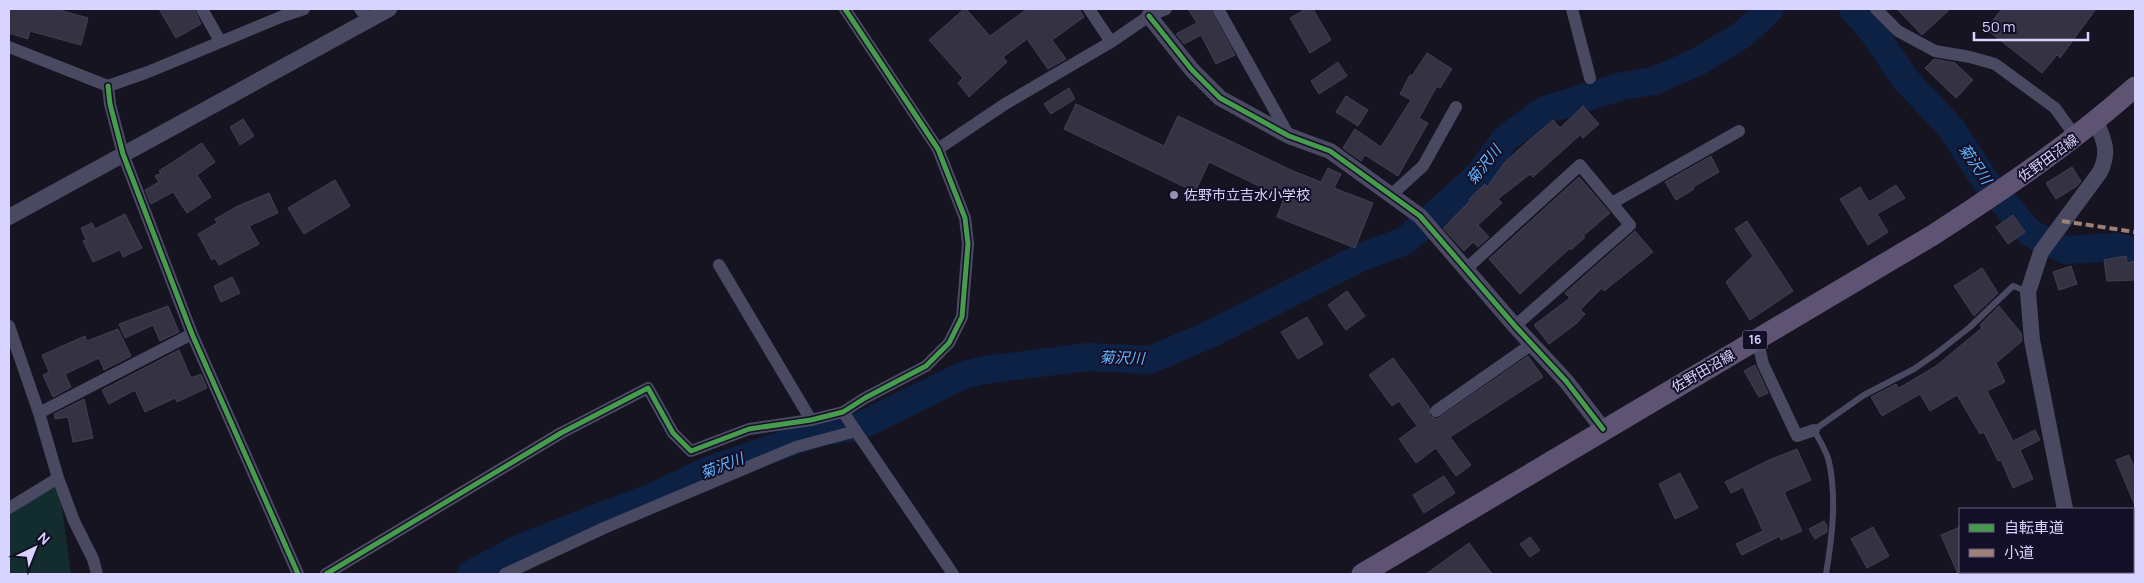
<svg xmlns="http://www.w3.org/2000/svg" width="2144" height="583" font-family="Manrope,'Noto Sans JP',sans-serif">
<rect width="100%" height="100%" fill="#161421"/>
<path fill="#132c2d" d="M58,478L71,574H9V507Z"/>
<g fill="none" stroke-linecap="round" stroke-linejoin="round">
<path stroke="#0d2144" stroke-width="28" d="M1853,9L1874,33L1906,80L1951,128L1986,182L2030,233L2065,250L2119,247L2135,252
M471,574L522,547L657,495L709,470L824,431L858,427L964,375L984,370L1088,357L1150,360L1206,336L1364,256L1405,241L1478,176L1506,138L1545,110L1623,86L1654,81L1699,61L1742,35L1770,9"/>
</g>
<path fill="#343243" stroke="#433f54" d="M9,9H64L63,11L88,18L81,45L30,31L28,39L9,33Z
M159,9H194L201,24L176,38Z
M964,9H966L990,36L1027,9H1079L1084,17L1052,40L1066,59L1048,69L1027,39L1003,57L1007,62L969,97L958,83L963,78L929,40Z
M1188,9H1210L1235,55L1216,64L1201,35L1184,44L1176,34L1197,23Z
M1306,9H1313L1331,40L1310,53L1290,18Z
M1897,9H1950L1922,35Z
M2002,9H2096L2060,58L2057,55L2042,73L1986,29Z
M1427,53L1452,69L1440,88L1437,86L1419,118L1428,123L1398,176L1365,155L1361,161L1343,148L1355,129L1381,147L1411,100L1400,94L1410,75L1412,76Z
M1934,59L1955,63L1973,80L1956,98L1925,68Z
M1338,62L1347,76L1319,94L1311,81Z
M1069,88L1075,99L1051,114L1044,104Z
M1346,96L1368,110L1358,126L1336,112Z
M1076,104L1164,146L1178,116L1293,171L1321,182L1328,168L1341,174L1334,188L1373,203L1355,248L1277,217L1284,198L1209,162L1195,192L1064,129Z
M1583,106L1599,124L1583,138L1580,135L1533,177L1530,174L1498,199L1502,203L1478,225L1489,237L1478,247L1473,242L1464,251L1443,228L1470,201L1469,199L1485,184L1487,187L1505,162L1528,141L1553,120L1560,128Z
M243,119L254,136L240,145L230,127Z
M202,143L215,162L197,175L211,197L187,213L173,192L151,204L145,190L159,182L155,176L161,173L159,171Z
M1711,156L1719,172L1693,187L1694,189L1676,200L1665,182Z
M2072,167L2081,181L2077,186L2056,199L2046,183Z
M1579,177L1610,213L1583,236L1585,237L1571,250L1570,248L1520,294L1489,259Z
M335,180L350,206L304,234L288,208Z
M1896,185L1905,198L1877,214L1888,232L1868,245L1840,199L1860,187L1869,202Z
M269,193L278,213L249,226L259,244L219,265L215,258L212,260L198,234L217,223L215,219L238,206Z
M125,214L142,248L123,257L120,250L93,262L83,241L86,240L81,228L92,223L95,229Z
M2013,215L2025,232L2008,244L1996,227Z
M1747,221L1793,291L1750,320L1726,282L1753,256L1735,229Z
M1635,231L1653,252L1604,291L1602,288L1580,310L1585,314L1577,323L1549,344L1534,325L1570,298L1565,293Z
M2126,256L2127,263L2135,261V280L2107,281L2104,260Z
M2071,266L2077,284L2059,290L2053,272Z
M1982,268L1998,293L1974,316L1954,286Z
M232,277L240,293L221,302L214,286Z
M1347,291L1365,316L1346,330L1328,305Z
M168,306L179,332L160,341L153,325L125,338L119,324Z
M1999,306L2021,333L2022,341L1996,363L2005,382L1987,391L2013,441L2035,430L2040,440L2020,450L2033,479L2013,488L2001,460L1998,461L1984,432L1980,434L1957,395L1930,411L1920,394L1882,416L1871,397L1896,384L1899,388L1936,366L1982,328L1980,325Z
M1307,317L1323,344L1298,359L1281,332Z
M118,329L131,356L104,370L99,358L65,374L71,387L53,397L43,375L49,372L42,355L85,336L87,341Z
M179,350L191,378L201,374L207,388L177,402L175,398L145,412L135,390L109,404L102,390Z
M1528,356L1543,377L1450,437L1471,465L1456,476L1436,448L1416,463L1399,439L1417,426L1399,401L1392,406L1369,375L1393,358L1429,407L1430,416L1437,419Z
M1755,365L1768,393L1759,397L1744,371Z
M84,399L93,438L73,442L68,417L55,419L54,414Z
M1797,449L1811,480L1784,492L1802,531L1781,540L1780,536L1742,555L1736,544L1763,531L1743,487L1731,493L1725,482L1769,460Z
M2129,455L2135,470V506L2116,460Z
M1680,473L1698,508L1675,519L1659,484Z
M1444,476L1455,493L1424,513L1413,495Z
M1824,521L1827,526V532L1815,539L1809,529Z
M1873,527L1889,556L1867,568L1851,539Z
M1960,527V574H1958L1941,535Z
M1530,537L1540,550L1530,557L1520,544Z
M1469,543L1492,574H1426Z"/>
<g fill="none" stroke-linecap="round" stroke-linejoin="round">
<path stroke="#4a4962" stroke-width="6" d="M1826,574C1832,538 1837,498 1829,462C1827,451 1819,440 1814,430L1864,395L1914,369L1937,353L1970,327L2013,286L2026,291"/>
<path stroke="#4a4962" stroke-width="12" d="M202,9L220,41
M360,9L369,20
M1089,9L1111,42
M1218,9L1289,136
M1572,9L1590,78
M1876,9L1898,31L1935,51L1970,57L1995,64L2055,108L2076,137
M9,47L108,86L148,72L283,16L304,9
M108,86L110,104L123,154L192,334L298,574
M938,149L1005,104L1111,42L1149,16L1166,9
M1391,195L1423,166L1456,107
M1612,203L1739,131
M719,265L811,420
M1467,268L1580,165L1630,225L1515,326
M9,326L39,413L58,478L74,521L93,559L97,574
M1757,339L1763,364L1797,436L1814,430
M1436,411L1532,344
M843,412L953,574
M39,413L192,334
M9,508L58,478
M2133,519L2135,518
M326,574L561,433L648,388L673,433L691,451L749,429L811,420L843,412L865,398L926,366L949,343L962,317L968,244L965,218L938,149L845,9
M505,574L604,528L772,457L796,447L856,431
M2022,574L2031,572"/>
<path stroke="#4a4962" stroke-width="16" d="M1149,16L1192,70L1220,98L1289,136L1330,151L1420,216L1515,326L1566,381L1603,429
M9,217L389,9
M2065,509L2032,340L2028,292L2041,252L2100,172C2110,151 2104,141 2096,121
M2077,572V574"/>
<path stroke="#5e5373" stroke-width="21" d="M1362,574L1933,235C2004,189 2072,143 2135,87"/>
<path stroke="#9e8076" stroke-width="4" stroke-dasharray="8 4" stroke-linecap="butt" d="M2062,221L2135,232"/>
<defs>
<path id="cycleway" d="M1149,16L1192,70L1220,98L1289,136L1330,151L1420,216L1515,326L1566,381L1603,429
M108,86L110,104L123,154L192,334L298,574
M326,574L561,433L648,388L673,433L691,451L749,429L811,420L843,412L865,398L926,366L949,343L962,317L968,244L965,218L938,149L845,9"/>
</defs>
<use href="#cycleway" stroke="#130f26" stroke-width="8"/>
<use href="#cycleway" stroke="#469c4c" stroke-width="5"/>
</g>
<circle fill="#9591b1" stroke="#130f26" stroke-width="2" cx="1174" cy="195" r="5"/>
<g text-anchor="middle" stroke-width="4" stroke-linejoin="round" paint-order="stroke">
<rect fill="#130f26" stroke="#9e99be" stroke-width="1" x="1742.5" y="330.5" width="25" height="19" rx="4"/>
<g font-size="12" font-weight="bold" fill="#d9d4ff">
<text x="1755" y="344">16</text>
</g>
<g font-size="14" fill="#d9d4ff" stroke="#130f26">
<text transform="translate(2048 158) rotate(-36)" y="5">佐野田沼線</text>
<text transform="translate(1703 371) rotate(-30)" y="5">佐野田沼線</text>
</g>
<g font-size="14" fill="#d9d4ff" stroke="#130f26" text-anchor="start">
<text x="1184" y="200">佐野市立吉水小学校</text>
</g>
<g font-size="15" font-style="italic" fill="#62b6ff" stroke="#130f26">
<text transform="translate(1975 164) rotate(56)" y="5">菊沢川</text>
<text transform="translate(1484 165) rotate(-51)" y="5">菊沢川</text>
<text transform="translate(1122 358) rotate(2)" y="5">菊沢川</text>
<text transform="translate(722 466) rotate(-21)" y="5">菊沢川</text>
</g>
</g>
<rect width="2144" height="583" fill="none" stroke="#d9d4ff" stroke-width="20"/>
<rect x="1959" y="508" width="175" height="65" fill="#130f26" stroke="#625e7d"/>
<rect x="1969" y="524" width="25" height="8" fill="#469c4c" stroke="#625e7d"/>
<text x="2004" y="533" font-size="15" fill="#d9d4ff">自転車道</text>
<rect x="1969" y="549" width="25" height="8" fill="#9e8076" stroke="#625e7d"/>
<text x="2004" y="558" font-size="15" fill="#d9d4ff">小道</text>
<g transform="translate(35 548) rotate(43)" stroke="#130f26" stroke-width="4" paint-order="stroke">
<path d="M0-4L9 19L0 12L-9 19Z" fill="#d9d4ff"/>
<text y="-8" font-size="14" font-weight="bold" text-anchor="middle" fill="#d9d4ff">N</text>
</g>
<path d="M1974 32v8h114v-8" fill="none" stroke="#d9d4ff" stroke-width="2.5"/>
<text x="1982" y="32" font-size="15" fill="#d9d4ff" stroke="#130f26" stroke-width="4" paint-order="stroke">50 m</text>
</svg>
